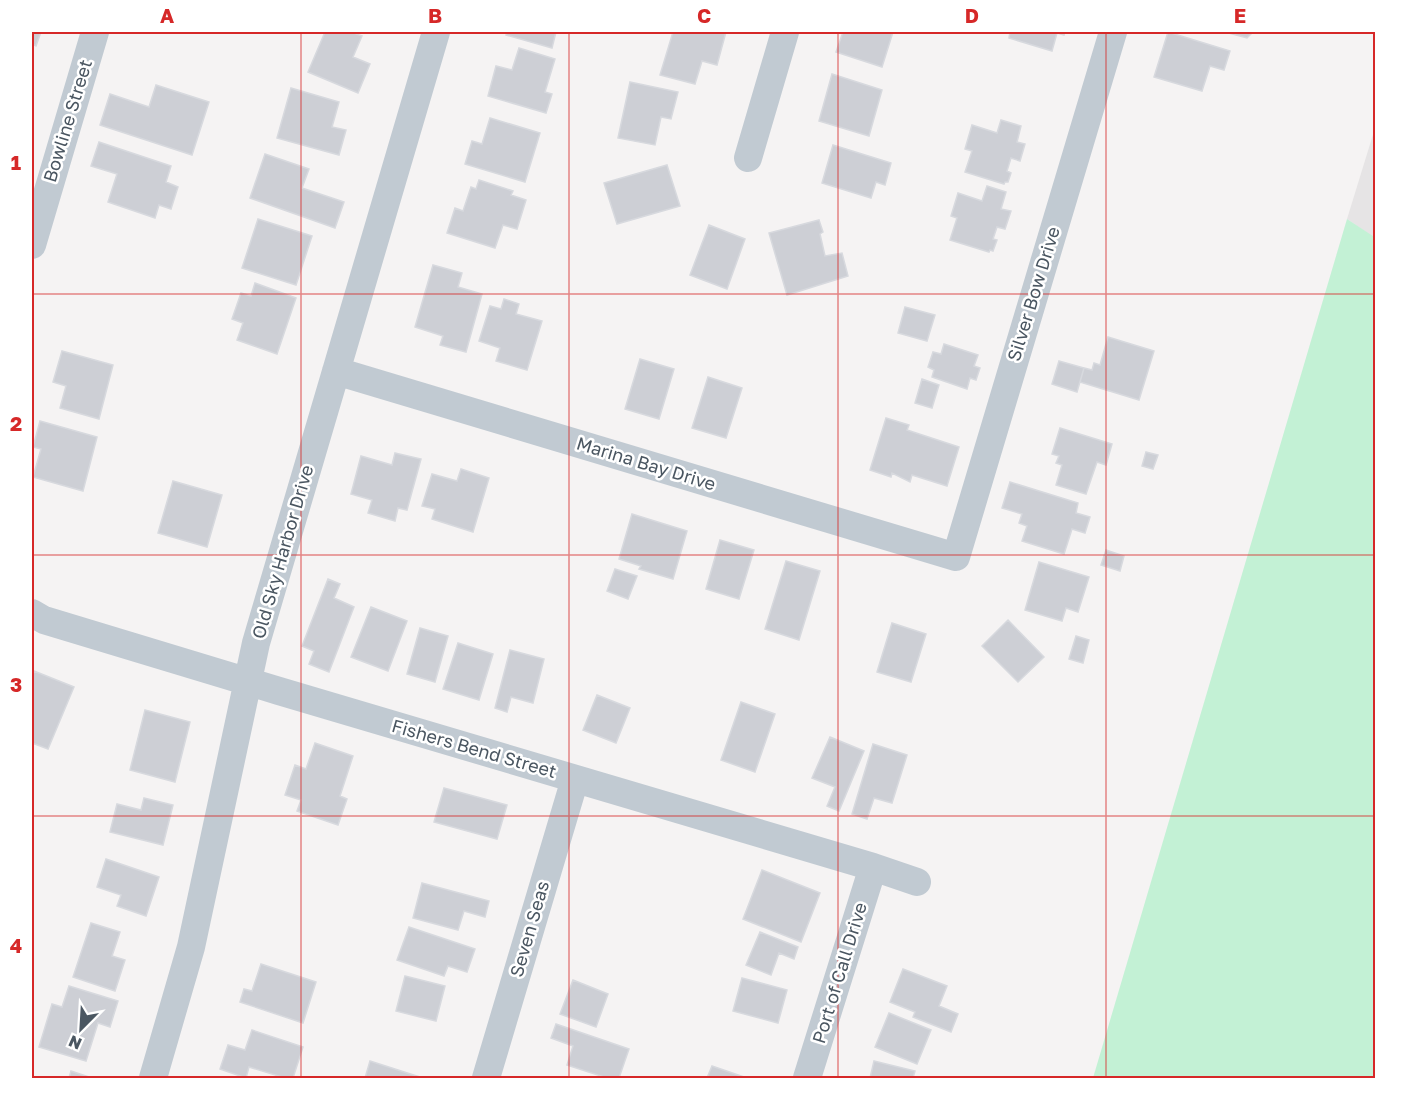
<svg xmlns="http://www.w3.org/2000/svg" width="1407" height="1110" font-family="'Golos Text',sans-serif">
<rect width="100%" height="100%" fill="#f5f3f3"/>
<path fill="#e6e4e5" d="M1375,128V238L1347,219Z"/>
<path fill="#c3f1d5" d="M1347,219L1376,238L1375,1078H1093Z"/>
<path fill="#cdcfd5" stroke="#d7d9de" stroke-width="1.5" d="M32,32H41L36,46L32,44Z
M325,32H351L362,36L353,57L370,64L358,93L308,72Z
M507,32H556L552,48L506,35Z
M673,32H726L717,65L702,61L695,84L660,75Z
M843,32H893L882,67L836,52Z
M1010,32H1065L1064,35L1057,33L1052,51L1009,38Z
M1168,32L1230,51L1224,70L1210,66L1202,91L1154,77Z
M1225,32H1253L1247,38Z
M519,48L555,59L545,92L552,94L546,113L488,96L496,66L512,70Z
M832,74L882,90L869,136L819,121Z
M630,82L678,92L671,119L661,117L655,145L618,138Z
M156,85L209,102L192,155L100,125L110,94L149,107Z
M291,88L339,102L332,127L346,130L339,155L277,138Z
M490,118L540,133L525,182L465,164L472,141L482,144Z
M1001,120L1021,126L1017,142L1025,144L1020,161L1011,158L1007,171L1011,173L1008,182H1005L1004,184L965,172L972,151L965,149L972,125L997,133Z
M99,142L171,166L166,182L178,187L171,209L159,205L155,218L108,202L117,174L91,166Z
M833,145L891,163L885,185L876,182L871,198L822,183Z
M265,154L309,169L302,188L344,202L335,228L250,198Z
M667,165L680,206L617,224L604,183Z
M479,180L513,191L511,195L526,200L517,229L503,225L495,248L447,233L455,208L463,211L471,187L476,189Z
M987,186L1006,192L1001,209L1011,211L1005,229L997,227L993,239L997,240L993,251L990,250L989,252L950,240L957,218L951,216L958,193L982,201Z
M258,219L312,236L296,285L242,268Z
M819,220L823,232L820,234L825,256L842,253L848,276L787,295L769,233Z
M709,225L745,239L727,289L690,275Z
M433,265L462,273L458,287L482,294L466,352L440,345L443,336L415,327Z
M255,283L296,298L277,354L237,340L243,323L232,319L241,293L251,296Z
M504,299L519,304L516,314L542,321L527,370L496,361L500,348L479,341L490,306L501,309Z
M905,307L935,315L927,341L898,333Z
M1108,337L1154,351L1139,400L1080,382L1084,368L1092,370L1094,363L1100,365Z
M944,344L978,355L974,366L980,368L976,380L970,378L967,389L932,377L934,370L928,367L933,352L941,354Z
M62,351L113,365L99,419L60,408L66,386L53,382Z
M640,359L674,369L659,419L625,409Z
M1059,361L1084,368L1077,392L1052,384Z
M708,377L742,388L726,438L692,428Z
M922,379L939,385L932,408L915,403Z
M886,418L909,425L907,430L959,447L947,486L912,475L910,482L892,473L891,477L870,470Z
M40,421L97,437L83,491L33,477L41,449L33,447Z
M1060,428L1112,444L1106,465L1097,462L1086,494L1056,485L1062,465L1056,463L1059,456L1052,454Z
M1146,452L1158,455L1153,469L1142,466Z
M395,453L421,459L407,510L398,508L395,521L368,513L372,500L351,494L361,456L392,465Z
M461,469L489,478L473,532L432,519L435,509L422,506L432,474L457,481Z
M173,481L222,495L207,547L158,533Z
M1010,482L1078,503L1076,513L1090,517L1085,533L1072,529L1064,554L1022,541L1027,526L1019,523L1022,514L1002,508Z
M632,514L687,531L673,579L639,569L641,566L619,559Z
M720,540L754,550L739,599L706,589Z
M1106,550L1124,556L1120,571L1101,565Z
M786,561L820,571L799,640L765,629Z
M1039,562L1089,577L1078,612L1066,608L1062,621L1025,610Z
M615,569L637,576L628,599L607,591Z
M328,579L340,584L334,598L354,607L329,672L309,664L314,651L302,646Z
M371,607L407,621L388,671L351,657Z
M1008,620L1044,657L1018,682L982,646Z
M892,623L926,634L911,682L877,672Z
M420,628L448,636L435,682L407,674Z
M1076,636L1089,640L1083,663L1069,659Z
M458,643L493,654L479,700L443,689Z
M510,650L544,659L533,703L511,697L507,712L495,708Z
M34,671L74,687L48,749L32,743V678Z
M597,695L630,708L616,743L583,730Z
M741,702L775,714L755,772L721,760Z
M145,710L190,722L175,782L130,770Z
M830,737L864,751L839,811L827,806L835,787L812,778Z
M315,743L353,756L340,796L347,799L338,825L297,811L301,800L285,795L295,765L306,769Z
M873,744L907,755L892,803L874,798L867,819L852,814Z
M444,788L507,805L497,839L434,822Z
M144,798L173,805L163,845L110,832L117,804L141,810Z
M106,859L159,877L146,916L117,906L121,895L97,887Z
M762,870L820,893L801,942L743,919Z
M422,883L489,901L485,917L464,911L458,930L413,918Z
M91,923L120,932L112,956L125,960L115,991L73,977Z
M409,927L475,949L467,972L448,966L444,976L397,960Z
M760,932L798,947L794,959L779,953L771,975L746,965Z
M261,964L316,982L303,1023L240,1002L244,989L252,991Z
M903,969L947,986L939,1006L958,1014L951,1032L913,1017L915,1012L890,1002Z
M405,976L445,986L436,1021L396,1011Z
M742,978L787,990L778,1023L733,1011Z
M573,980L608,994L596,1027L560,1014Z
M69,986L118,1001L110,1027L98,1023L86,1061L39,1047L52,1004L62,1007Z
M889,1013L931,1030L917,1064L875,1047Z
M556,1024L629,1049L619,1078H607L567,1065L573,1046L551,1038Z
M252,1030L303,1047L293,1078H285L249,1067L246,1078L220,1069L228,1045L245,1050Z
M370,1061L423,1078H365Z
M874,1061L915,1071L913,1078H870Z
M712,1066L747,1078H707Z
M71,1071L92,1078H69Z"/>
<g fill="none" stroke-linecap="round" stroke-linejoin="round">
<path stroke="#c1cad2" stroke-width="28" d="M748,158L785,32
M32,245L95,32
M336,371L956,557L1113,32
M32,613L44,620L279,691L873,867L917,882
M153,1078L191,947L256,643L436,32
M486,1078L575,779
M807,1078L873,867"/>
</g>
<path fill="none" stroke="#d62828" stroke-width="1.5" stroke-opacity="0.55" d="M301,32V1078M569,32V1078M838,32V1078M1106,32V1078M32,294H1376M32,555H1376M32,816H1376"/>
<g text-anchor="middle" stroke-width="5" stroke-linejoin="round" paint-order="stroke">
<g font-size="18" fill="#4a5661" stroke="#fff">
<text transform="translate(68 121) rotate(-73)" y="6">Bowline Street</text>
<text transform="translate(1034 294) rotate(-73)" y="6">Silver Bow Drive</text>
<text transform="translate(646 464) rotate(17)" y="6">Marina Bay Drive</text>
<text transform="translate(283 552) rotate(-74)" y="6">Old Sky Harbor Drive</text>
<text transform="translate(474 749) rotate(16)" y="6">Fishers Bend Street</text>
<text transform="translate(530 929) rotate(-74)" y="6">Seven Seas</text>
<text transform="translate(840 973) rotate(-73)" y="6">Port of Call Drive</text>
</g>
</g>
<rect width="1407" height="1110" fill="none" stroke="#ffffff" stroke-width="66"/>
<g transform="translate(81 1029) rotate(204)" stroke="#ffffff" stroke-width="4.5" paint-order="stroke">
<path d="M0-4.5L10 22L0 15L-10 22Z" fill="#4a5661"/>
<text y="-9" font-size="16" font-weight="bold" text-anchor="middle" fill="#4a5661">N</text>
</g>
<rect x="33" y="33" width="1341" height="1044" fill="none" stroke="#d62828" stroke-width="2"/>
<g font-size="20" text-anchor="middle" font-weight="bold" fill="#d62828">
<text x="167" y="23">A</text>
<text x="435" y="23">B</text>
<text x="704" y="23">C</text>
<text x="972" y="23">D</text>
<text x="1240" y="23">E</text>
<text x="16" y="170">1</text>
<text x="16" y="431">2</text>
<text x="16" y="692">3</text>
<text x="16" y="953">4</text>
</g>
</svg>
